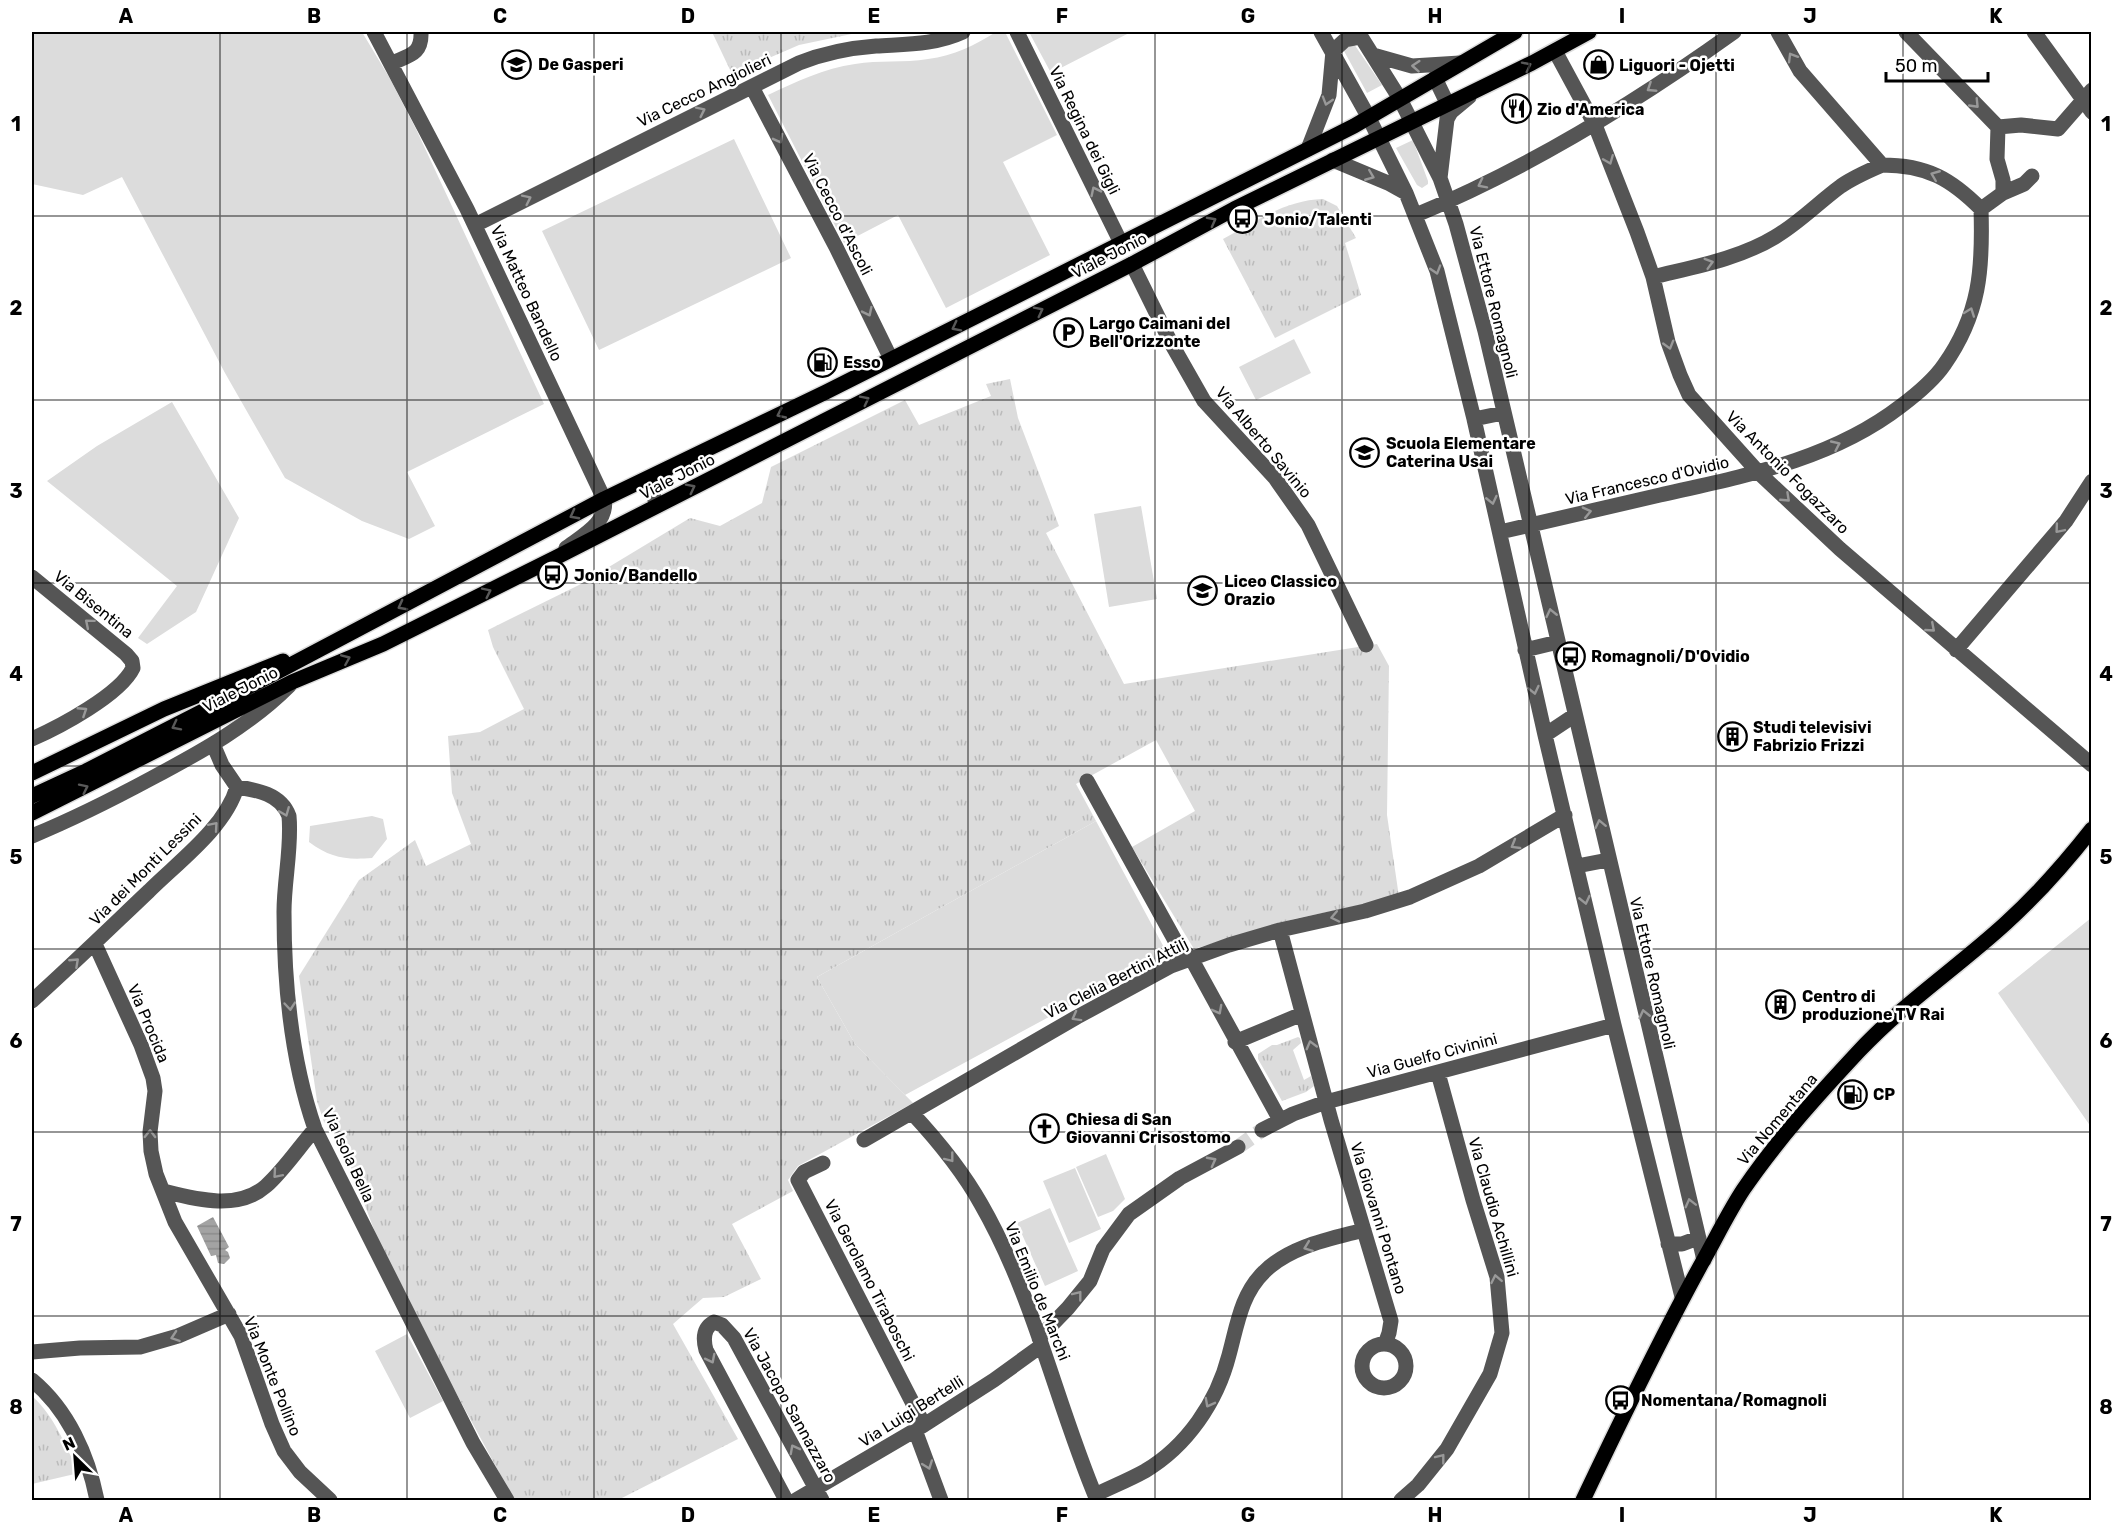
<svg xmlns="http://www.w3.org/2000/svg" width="2123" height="1532" font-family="Rubik,sans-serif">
<defs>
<pattern id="park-tufts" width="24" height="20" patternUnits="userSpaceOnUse" patternTransform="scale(1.5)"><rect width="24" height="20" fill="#dcdcdc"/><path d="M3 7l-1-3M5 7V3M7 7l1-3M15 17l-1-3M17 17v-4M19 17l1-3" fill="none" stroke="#bbb"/></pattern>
<pattern id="water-rules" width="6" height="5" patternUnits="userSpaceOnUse" patternTransform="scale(1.5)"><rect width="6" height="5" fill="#a3a3a3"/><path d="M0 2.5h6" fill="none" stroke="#8b8b8b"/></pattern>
</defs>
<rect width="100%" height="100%" fill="#fff"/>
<path fill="#dcdcdc" d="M32,32H362L389,77L416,129L544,404L407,472L435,526L409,539L362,521L285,478L225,373L122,177L83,195L32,184Z
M996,32H1005L1057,135L1003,162L1050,255L946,308L898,215L844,243L768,95C796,82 824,68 855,64C879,60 904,63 928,59C954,56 975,45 996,32Z
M1029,32H1131L1051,73Z
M1354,44L1382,85L1367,93L1344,51V49Z
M734,139L791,258L599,350L542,231Z
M1413,140L1428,181V184L1422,188L1417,185L1396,148Z
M1294,339L1311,373L1256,400L1239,367Z
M172,402L239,518L196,612L147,644L138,638L177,586L47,481L97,446Z
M1141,506L1157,599L1109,607L1094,514Z
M372,816L383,819L387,839L372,858C345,860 331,858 309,842L310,826Z
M1096,821L1167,953L905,1095L855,1044L817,977Z
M2091,918V1127L1998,993Z
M1106,1154L1125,1199L1113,1211L1098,1217L1076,1167Z
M1075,1168L1101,1229L1069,1243L1043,1181Z
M1050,1208L1078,1271L1045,1286L1017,1223Z
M407,1334L443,1401L410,1418L375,1351Z"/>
<path fill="url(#park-tufts)" d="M712,32H861L799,45L732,74Z
M1323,199L1337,206L1356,238L1345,243L1361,295L1275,338L1223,239C1255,222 1285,200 1323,199Z
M1010,379L1018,418L1059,526L1046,533L1124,684L1377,644L1389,666L1387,815L1399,897L1294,919L1194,949L1132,847L1195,811L1156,740L1076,784L1096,821L817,977L855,1044L913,1103L798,1166L788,1180L793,1191L732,1224L761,1279L724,1297L703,1298L673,1324L738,1439L618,1500H514L442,1367L376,1235L341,1141L324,1122L317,1101L299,976L359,880L415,840L426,866L471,844L452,793L448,736L480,732L524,709L493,647L488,630L579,585L690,518L720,526L762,503L771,467L905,400L919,425L991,396L986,384Z
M1298,1037L1300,1038L1301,1043L1293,1050L1304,1080L1311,1076L1314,1086L1306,1092L1282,1101L1258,1059V1054L1272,1045H1277Z
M32,1396C54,1415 66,1447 79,1473L32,1484Z"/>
<path fill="url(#water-rules)" d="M213,1217L229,1247L225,1250L228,1252L230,1258L224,1264L218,1263L216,1255L211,1256L197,1226Z"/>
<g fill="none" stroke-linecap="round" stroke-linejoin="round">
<path stroke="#d9d9d9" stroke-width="15" stroke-dasharray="15 8" stroke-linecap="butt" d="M1238,1147L1262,1130"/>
<defs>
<path id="major" d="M32,773L164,709L283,661
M32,796L86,771L209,708L604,499L826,392L1354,126L1515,32
M32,813L292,682L383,644L555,558L1132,264L1234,209L1532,63L1589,32
M1583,1500C1621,1420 1660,1339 1703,1261C1716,1238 1728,1213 1743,1190C1777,1140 1818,1095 1859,1051C1904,1003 1958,967 2006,923C2037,895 2066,862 2092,829"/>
</defs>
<use href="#major" stroke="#dbdbdb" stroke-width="18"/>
<path stroke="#555" stroke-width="15" d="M374,32L467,209L604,499C609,522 582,536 566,548
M1017,32L1121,243
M1321,32L1369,118L1406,193L1437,271L1474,419L1545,735L1614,1025L1682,1297
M1358,32L1400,99L1440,178L1456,224L1485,331L1704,1260
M1778,32L1800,71L1882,165C1927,165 1951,179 1981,209
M1906,32L1998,127L1997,159L2003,180V193
M2034,32L2092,112
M1333,51L1345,40L1361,37
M1555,51L1595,125L1637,232L1653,277L1668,342L1680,375L1689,395L1759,473L1840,549L2092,765
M1373,55L1412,66L1460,63
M392,63C410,55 422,54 421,32
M1435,78L1448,105
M752,87L836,247L891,359
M1998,127L2021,125L2058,129
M2058,129L2092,90
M1308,149L1329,95L1333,51
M1333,160L1388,183L1406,193
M1440,178L1447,119L1451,112L1469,97
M1416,215C1529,168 1635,103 1734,32
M475,225L799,63C824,53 849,48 876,46C906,44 935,45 963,32
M1132,264L1171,343L1204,401L1275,478L1308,525L1366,645
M1653,277C1693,267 1739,259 1775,237C1799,223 1819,202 1841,186C1854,177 1868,171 1882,165
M1474,419L1503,413
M658,505C647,488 653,482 667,470
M1500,532C1553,520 1606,507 1660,495C1744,476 1831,460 1901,406C1917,394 1933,381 1944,365C1980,314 1983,269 1981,209L2003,193L2024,184L2032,176
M32,577L126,654L132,661L133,668C120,695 59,727 32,739
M1525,650L1558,642
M1956,650L2066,521L2092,481
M1545,735L1575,715
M1087,781L1177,944L1191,958L1280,1120
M237,787C257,790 281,794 289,816C292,847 284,880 284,912C284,985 291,1060 315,1129L473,1443L507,1500
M32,836C73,819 113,799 152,778C201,752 250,725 289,686
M1577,866L1608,860
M1280,930L1331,1120L1391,1321L1389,1333L1385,1344
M95,944L141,1045L153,1078L155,1091L150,1132L151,1151L156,1174L175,1222L241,1336L272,1424L284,1451L300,1472L330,1500
M32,1001C72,965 110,928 149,891C178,862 225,828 237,787L222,765L213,744
M1235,1042L1302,1014
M912,1113C938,1141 962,1170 981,1204C1034,1296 1056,1403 1097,1500
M1262,1130L1293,1114L1326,1102L1614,1025
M864,1140L1077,1017L1171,966L1229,945L1280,930L1365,911L1410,897L1479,866L1565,815
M823,1163L804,1172L798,1180L924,1425
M163,1191C195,1199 238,1211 266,1186C284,1170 299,1147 315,1129
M1668,1244H1682L1698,1238
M1039,1338L1068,1308L1090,1281L1103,1249L1129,1214L1180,1178L1238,1147
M1362 1366a22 22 0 1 1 44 0a22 22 0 1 1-44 0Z
M32,1352L80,1348L140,1347L178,1336L229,1314
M32,1380C68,1410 88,1455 97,1500
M915,1430L941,1500
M1095,1495C1111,1487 1129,1480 1145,1471C1187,1446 1217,1402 1229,1355C1237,1326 1241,1294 1264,1272C1290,1246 1330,1239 1364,1230
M786,1500L706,1350C703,1339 703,1328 714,1322L722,1325L734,1338L822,1500
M796,1500L924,1425L994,1380L1041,1346
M1401,1500L1418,1485L1447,1449L1490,1374L1502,1333L1497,1277L1473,1200L1438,1073"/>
<use href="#major" stroke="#000" stroke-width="15"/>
</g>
<defs><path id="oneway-chevron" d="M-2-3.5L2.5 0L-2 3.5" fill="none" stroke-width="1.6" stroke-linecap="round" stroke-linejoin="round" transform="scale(1.5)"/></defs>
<g stroke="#999">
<use href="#oneway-chevron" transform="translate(1792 57) rotate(-121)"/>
<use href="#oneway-chevron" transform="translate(1416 66) rotate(-176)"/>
<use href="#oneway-chevron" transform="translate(1651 88) rotate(147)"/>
<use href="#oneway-chevron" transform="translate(1327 101) rotate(107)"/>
<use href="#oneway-chevron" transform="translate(1975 104) rotate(46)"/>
<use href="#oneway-chevron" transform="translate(701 111) rotate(-26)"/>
<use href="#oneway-chevron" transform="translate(779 139) rotate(62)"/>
<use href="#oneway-chevron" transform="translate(1609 160) rotate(68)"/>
<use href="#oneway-chevron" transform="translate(1935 175) rotate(-158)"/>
<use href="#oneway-chevron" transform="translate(1370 176) rotate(22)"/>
<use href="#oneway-chevron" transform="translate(1482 184) rotate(153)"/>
<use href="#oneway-chevron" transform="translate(1095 191) rotate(-116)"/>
<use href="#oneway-chevron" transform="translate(527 199) rotate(-26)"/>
<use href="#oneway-chevron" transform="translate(1709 263) rotate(-16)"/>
<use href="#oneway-chevron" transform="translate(1436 270) rotate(73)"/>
<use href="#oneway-chevron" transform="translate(868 312) rotate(64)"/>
<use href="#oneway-chevron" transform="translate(1970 312) rotate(-70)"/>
<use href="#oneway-chevron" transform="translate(1669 345) rotate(74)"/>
<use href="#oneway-chevron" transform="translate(1836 445) rotate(-25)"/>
<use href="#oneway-chevron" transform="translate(1786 498) rotate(43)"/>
<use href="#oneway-chevron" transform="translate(1492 500) rotate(77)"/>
<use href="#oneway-chevron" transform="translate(1587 512) rotate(-13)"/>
<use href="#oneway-chevron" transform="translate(2059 529) rotate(130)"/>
<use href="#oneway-chevron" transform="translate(1551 613) rotate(-103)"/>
<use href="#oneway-chevron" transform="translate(89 623) rotate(-140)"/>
<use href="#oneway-chevron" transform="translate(1931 628) rotate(41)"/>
<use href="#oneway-chevron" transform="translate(1534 690) rotate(77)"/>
<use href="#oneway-chevron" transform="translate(83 711) rotate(-33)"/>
<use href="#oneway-chevron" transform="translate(285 812) rotate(68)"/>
<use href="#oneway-chevron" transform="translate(1600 824) rotate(-102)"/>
<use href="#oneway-chevron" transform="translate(214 826) rotate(-49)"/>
<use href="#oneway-chevron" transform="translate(1515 845) rotate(150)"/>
<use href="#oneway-chevron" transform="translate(1585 900) rotate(77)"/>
<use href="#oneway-chevron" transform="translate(1335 917) rotate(168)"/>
<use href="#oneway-chevron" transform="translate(75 962) rotate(-43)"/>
<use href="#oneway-chevron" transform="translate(290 1006) rotate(85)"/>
<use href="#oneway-chevron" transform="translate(1218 1010) rotate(62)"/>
<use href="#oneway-chevron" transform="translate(1644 1014) rotate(-103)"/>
<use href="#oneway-chevron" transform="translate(1076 1017) rotate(151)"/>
<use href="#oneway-chevron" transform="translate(1311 1045) rotate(-105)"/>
<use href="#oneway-chevron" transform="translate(150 1134) rotate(-89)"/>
<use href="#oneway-chevron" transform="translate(950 1158) rotate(52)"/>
<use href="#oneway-chevron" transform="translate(1212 1161) rotate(-28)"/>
<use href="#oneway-chevron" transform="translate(277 1174) rotate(131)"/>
<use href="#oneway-chevron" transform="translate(1690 1203) rotate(-104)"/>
<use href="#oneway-chevron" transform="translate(1308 1247) rotate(159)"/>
<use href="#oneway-chevron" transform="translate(1496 1279) rotate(-101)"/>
<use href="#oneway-chevron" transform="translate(1078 1295) rotate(-52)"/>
<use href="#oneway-chevron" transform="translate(175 1337) rotate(161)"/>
<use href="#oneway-chevron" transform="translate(711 1359) rotate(63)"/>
<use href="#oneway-chevron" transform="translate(1209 1403) rotate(118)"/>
<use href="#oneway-chevron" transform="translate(794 1449) rotate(-118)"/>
<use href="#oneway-chevron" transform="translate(1441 1458) rotate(-52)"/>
<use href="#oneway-chevron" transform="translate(928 1465) rotate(70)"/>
</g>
<g stroke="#595959">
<use href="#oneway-chevron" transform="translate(1527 66) rotate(-27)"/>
<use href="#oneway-chevron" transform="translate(1212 221) rotate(-28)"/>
<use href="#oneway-chevron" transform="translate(1039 311) rotate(-27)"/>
<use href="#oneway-chevron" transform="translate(956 327) rotate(153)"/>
<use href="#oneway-chevron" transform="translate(865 400) rotate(-27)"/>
<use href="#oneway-chevron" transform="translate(781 414) rotate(155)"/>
<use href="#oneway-chevron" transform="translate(691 488) rotate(-27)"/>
<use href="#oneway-chevron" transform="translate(574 515) rotate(152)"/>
<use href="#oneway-chevron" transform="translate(487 592) rotate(-26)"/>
<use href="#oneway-chevron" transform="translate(402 606) rotate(152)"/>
<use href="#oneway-chevron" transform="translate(346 659) rotate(-23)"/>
<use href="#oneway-chevron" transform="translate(176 726) rotate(153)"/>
<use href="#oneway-chevron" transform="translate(84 788) rotate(-26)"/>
</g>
<path fill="none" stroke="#000" stroke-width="1.5" stroke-opacity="0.55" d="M220,32V1500M407,32V1500M594,32V1500M781,32V1500M968,32V1500M1155,32V1500M1342,32V1500M1529,32V1500M1716,32V1500M1903,32V1500M32,216H2092M32,400H2092M32,583H2092M32,766H2092M32,949H2092M32,1132H2092M32,1316H2092"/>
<defs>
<symbol id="school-ring" viewBox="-11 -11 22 22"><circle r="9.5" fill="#fff" stroke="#000" stroke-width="1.5"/><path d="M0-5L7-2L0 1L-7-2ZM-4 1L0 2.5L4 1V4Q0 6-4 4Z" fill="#000"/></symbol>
<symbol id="shop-ring" viewBox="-11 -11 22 22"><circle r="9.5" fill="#fff" stroke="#000" stroke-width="1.5"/><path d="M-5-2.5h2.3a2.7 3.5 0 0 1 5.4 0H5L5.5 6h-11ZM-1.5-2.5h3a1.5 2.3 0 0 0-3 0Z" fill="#000"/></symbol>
<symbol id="restaurant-ring" viewBox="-11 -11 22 22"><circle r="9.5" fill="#fff" stroke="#000" stroke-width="1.5"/><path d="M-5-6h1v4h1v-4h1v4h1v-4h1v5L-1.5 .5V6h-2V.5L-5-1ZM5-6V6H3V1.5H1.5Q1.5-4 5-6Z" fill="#000"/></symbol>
<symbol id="bus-ring" viewBox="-11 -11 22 22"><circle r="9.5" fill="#fff" stroke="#000" stroke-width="1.5"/><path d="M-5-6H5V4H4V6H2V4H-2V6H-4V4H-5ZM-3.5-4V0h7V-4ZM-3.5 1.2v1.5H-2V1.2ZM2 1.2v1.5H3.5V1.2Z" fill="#000"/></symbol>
<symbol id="parking-ring" viewBox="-11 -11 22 22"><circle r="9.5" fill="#fff" stroke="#000" stroke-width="1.5"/><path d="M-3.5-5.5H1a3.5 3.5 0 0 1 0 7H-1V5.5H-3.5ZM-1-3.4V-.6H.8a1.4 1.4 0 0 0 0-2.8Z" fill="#000"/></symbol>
<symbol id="fuel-ring" viewBox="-11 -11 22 22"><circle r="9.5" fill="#fff" stroke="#000" stroke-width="1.5"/><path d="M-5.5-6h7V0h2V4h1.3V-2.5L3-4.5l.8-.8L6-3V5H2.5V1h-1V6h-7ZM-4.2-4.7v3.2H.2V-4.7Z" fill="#000"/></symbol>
<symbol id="building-ring" viewBox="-11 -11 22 22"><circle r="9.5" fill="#fff" stroke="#000" stroke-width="1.5"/><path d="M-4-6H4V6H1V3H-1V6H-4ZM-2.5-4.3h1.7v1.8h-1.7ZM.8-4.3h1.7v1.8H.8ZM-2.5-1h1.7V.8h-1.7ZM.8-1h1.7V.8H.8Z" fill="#000"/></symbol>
<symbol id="church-ring" viewBox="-11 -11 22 22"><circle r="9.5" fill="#fff" stroke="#000" stroke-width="1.5"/><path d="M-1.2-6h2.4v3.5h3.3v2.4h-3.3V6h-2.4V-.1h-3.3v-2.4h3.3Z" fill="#000"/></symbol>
</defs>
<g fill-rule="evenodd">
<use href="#school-ring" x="500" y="48" width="33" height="33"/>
<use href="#shop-ring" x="1582" y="48" width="33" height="33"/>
<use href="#restaurant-ring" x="1500" y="92" width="33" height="33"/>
<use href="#bus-ring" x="1226" y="202" width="33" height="33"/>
<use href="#parking-ring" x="1052" y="316" width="33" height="33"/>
<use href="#fuel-ring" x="806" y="346" width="33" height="33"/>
<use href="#school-ring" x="1348" y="436" width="33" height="33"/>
<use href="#bus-ring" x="536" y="558" width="33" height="33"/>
<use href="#school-ring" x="1186" y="574" width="33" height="33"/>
<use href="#bus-ring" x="1554" y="640" width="33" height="33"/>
<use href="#building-ring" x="1716" y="720" width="33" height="33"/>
<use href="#building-ring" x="1764" y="988" width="33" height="33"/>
<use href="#fuel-ring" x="1836" y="1078" width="33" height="33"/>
<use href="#church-ring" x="1028" y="1112" width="33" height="33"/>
<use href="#bus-ring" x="1604" y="1384" width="33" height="33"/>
</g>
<g text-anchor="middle" stroke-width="5" stroke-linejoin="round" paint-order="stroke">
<g font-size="16" font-weight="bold" fill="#000" stroke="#fff" text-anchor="start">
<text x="538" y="70">De Gasperi</text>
<text x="1619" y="71">Liguori - Ojetti</text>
<text x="1537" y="115">Zio d'America</text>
<text x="1264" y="225">Jonio/Talenti</text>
<text x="1089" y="329">Largo Caimani del<tspan x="1089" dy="18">Bell'Orizzonte</tspan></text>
<text x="843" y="368">Esso</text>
<text x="1386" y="449">Scuola Elementare<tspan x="1386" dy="18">Caterina Usai</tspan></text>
<text x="574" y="581">Jonio/Bandello</text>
<text x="1224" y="587">Liceo Classico<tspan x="1224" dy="18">Orazio</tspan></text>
<text x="1591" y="662">Romagnoli/D'Ovidio</text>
<text x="1753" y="733">Studi televisivi<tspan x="1753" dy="18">Fabrizio Frizzi</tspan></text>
<text x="1802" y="1002">Centro di<tspan x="1802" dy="18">produzione TV Rai</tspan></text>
<text x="1873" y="1100">CP</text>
<text x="1066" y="1125">Chiesa di San<tspan x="1066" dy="18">Giovanni Crisostomo</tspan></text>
<text x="1641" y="1406">Nomentana/Romagnoli</text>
</g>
<g font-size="16" fill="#000" stroke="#fff">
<text transform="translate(704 90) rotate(-26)" y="6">Via Cecco Angiolieri</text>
<text transform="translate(1085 130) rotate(64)" y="6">Via Regina dei Gigli</text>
<text transform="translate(838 214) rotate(63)" y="6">Via Cecco d'Ascoli</text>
<text transform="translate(1109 255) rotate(-27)" y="6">Viale Jonio</text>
<text transform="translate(527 293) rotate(65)" y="6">Via Matteo Bandello</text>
<text transform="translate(1494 302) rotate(76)" y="6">Via Ettore Romagnoli</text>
<text transform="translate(1264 442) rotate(50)" y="6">Via Alberto Savinio</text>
<text transform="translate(1788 472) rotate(45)" y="6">Via Antonio Fogazzaro</text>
<text transform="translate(677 476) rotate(-27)" y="6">Viale Jonio</text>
<text transform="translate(1647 480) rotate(-13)" y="6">Via Francesco d'Ovidio</text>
<text transform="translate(94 604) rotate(39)" y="6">Via Bisentina</text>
<text transform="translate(240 689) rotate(-27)" y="6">Viale Jonio</text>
<text transform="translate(145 869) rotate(-45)" y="6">Via dei Monti Lessini</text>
<text transform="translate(1653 973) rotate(77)" y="6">Via Ettore Romagnoli</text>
<text transform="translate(1116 978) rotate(-27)" y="6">Via Clelia Bertini Attilj</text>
<text transform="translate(149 1023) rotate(67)" y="6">Via Procida</text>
<text transform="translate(1432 1055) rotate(-15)" y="6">Via Guelfo Civinini</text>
<text transform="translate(1777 1119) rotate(-50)" y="6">Via Nomentana</text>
<text transform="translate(349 1155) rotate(65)" y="6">Via Isola Bella</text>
<text transform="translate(1494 1207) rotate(74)" y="6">Via Claudio Achillini</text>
<text transform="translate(1379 1218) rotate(73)" y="6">Via Giovanni Pontano</text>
<text transform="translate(870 1280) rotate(63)" y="6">Via Gerolamo Tiraboschi</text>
<text transform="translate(1038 1291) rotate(68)" y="6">Via Emilio de Marchi</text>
<text transform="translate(273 1376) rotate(68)" y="6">Via Monte Pollino</text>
<text transform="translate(790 1405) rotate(61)" y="6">Via Jacopo Sannazzaro</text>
<text transform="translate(911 1411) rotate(-32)" y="6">Via Luigi Bertelli</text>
</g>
</g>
<rect width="2123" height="1532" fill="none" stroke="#ffffff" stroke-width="66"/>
<g transform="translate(75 1457) rotate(335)" stroke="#ffffff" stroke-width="4.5" paint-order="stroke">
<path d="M0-4.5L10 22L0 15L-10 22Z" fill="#000000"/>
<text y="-9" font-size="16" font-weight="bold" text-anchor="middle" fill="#000000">N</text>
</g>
<path d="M1886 72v9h102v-9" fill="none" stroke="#000000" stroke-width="3"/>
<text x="1895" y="72" font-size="18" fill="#000000" stroke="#ffffff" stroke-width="4.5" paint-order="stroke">50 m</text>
<rect x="33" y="33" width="2057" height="1466" fill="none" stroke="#000" stroke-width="2"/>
<g font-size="20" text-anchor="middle" font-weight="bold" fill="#000">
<text x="126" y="23">A</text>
<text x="314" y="23">B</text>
<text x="500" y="23">C</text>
<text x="688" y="23">D</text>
<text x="874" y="23">E</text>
<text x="1062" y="23">F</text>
<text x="1248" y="23">G</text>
<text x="1435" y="23">H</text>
<text x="1622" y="23">I</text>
<text x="1810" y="23">J</text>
<text x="1996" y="23">K</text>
<text x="16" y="131">1</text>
<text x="2106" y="131">1</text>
<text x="16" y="315">2</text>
<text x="2106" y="315">2</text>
<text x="16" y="498">3</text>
<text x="2106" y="498">3</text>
<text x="16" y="681">4</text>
<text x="2106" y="681">4</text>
<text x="16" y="864">5</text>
<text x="2106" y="864">5</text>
<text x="16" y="1048">6</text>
<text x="2106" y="1048">6</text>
<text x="16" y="1231">7</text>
<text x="2106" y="1231">7</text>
<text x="16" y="1414">8</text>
<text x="2106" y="1414">8</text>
<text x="126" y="1522">A</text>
<text x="314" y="1522">B</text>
<text x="500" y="1522">C</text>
<text x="688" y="1522">D</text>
<text x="874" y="1522">E</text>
<text x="1062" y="1522">F</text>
<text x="1248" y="1522">G</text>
<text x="1435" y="1522">H</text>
<text x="1622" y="1522">I</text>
<text x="1810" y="1522">J</text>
<text x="1996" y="1522">K</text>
</g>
</svg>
